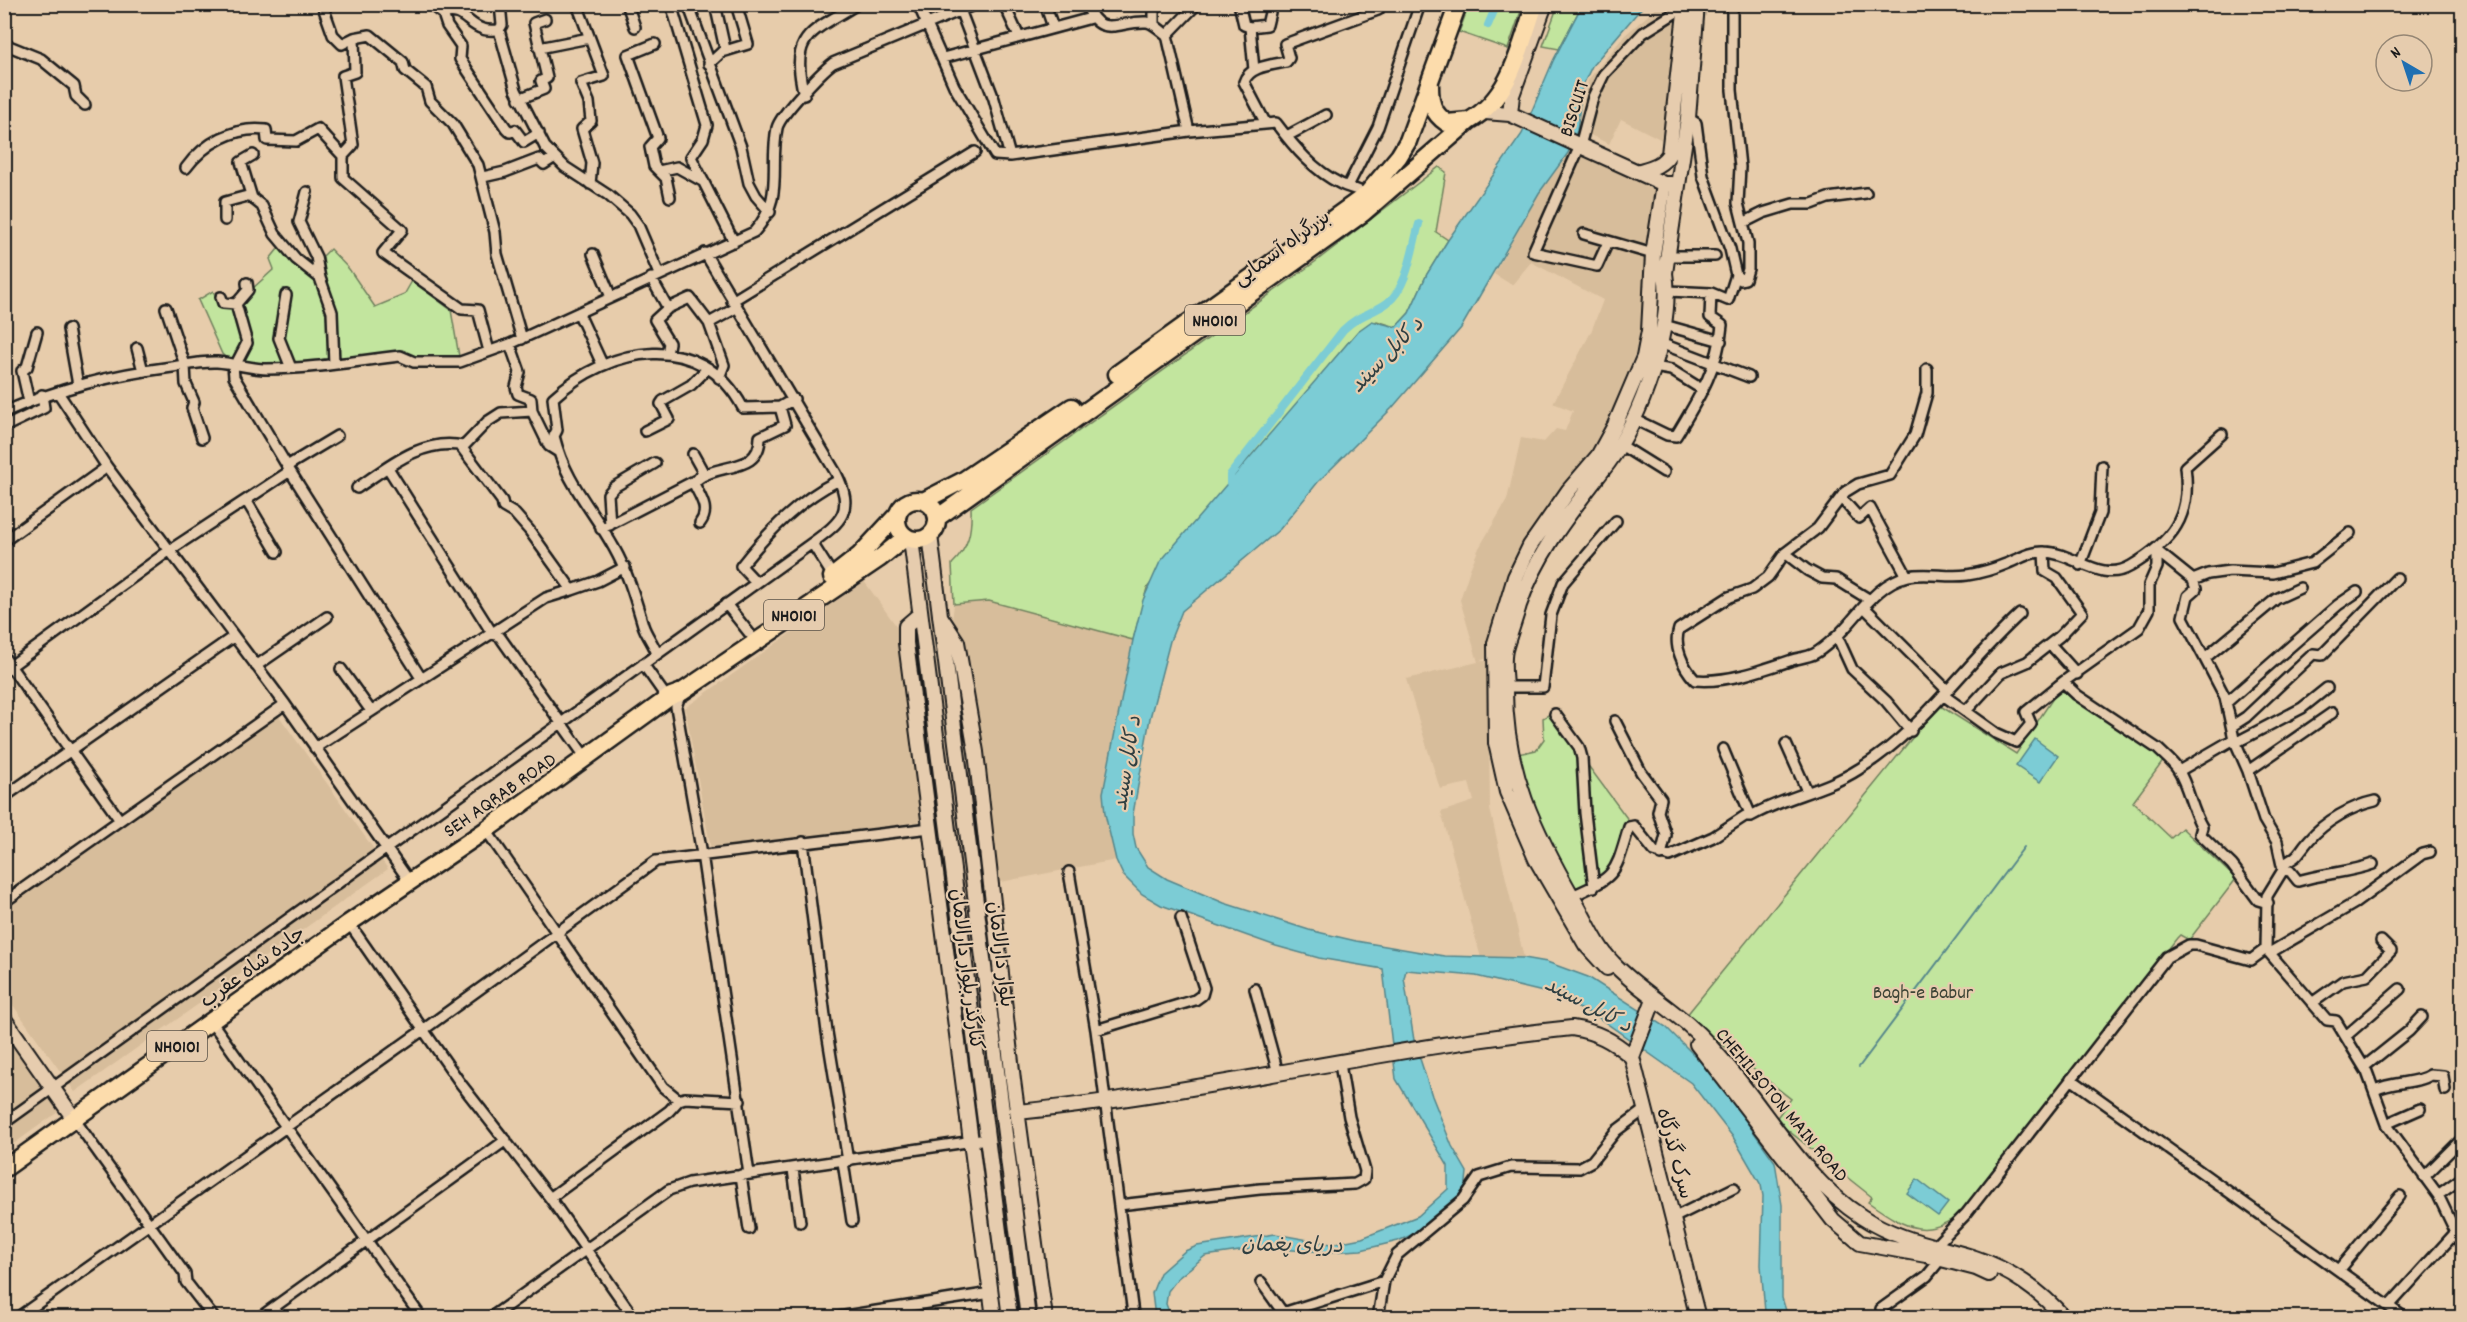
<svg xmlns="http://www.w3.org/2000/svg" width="2467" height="1322" font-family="Dekko,'Playpen Sans Arabic',sans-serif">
<rect width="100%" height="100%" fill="#e7ccab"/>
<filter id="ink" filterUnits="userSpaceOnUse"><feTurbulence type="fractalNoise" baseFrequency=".0167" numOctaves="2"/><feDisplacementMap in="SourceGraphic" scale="12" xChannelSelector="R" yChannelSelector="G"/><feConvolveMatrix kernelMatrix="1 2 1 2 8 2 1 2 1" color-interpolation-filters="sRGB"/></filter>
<g filter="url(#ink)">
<path fill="#d7bd9b" d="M1660,5H1674L1677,17L1662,140L1621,119L1609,144L1580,130L1588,80L1625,35Z
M1572,144L1588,156L1656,190L1650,230L1640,341L1605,427L1510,577L1490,657L1480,661H1493L1496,731L1489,733L1490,809L1524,958H1481L1441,812L1474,801L1469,783L1440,789L1406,679L1478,662L1460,600L1470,569L1479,548L1507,500L1521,438L1544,442L1556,429L1565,431L1573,411L1553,403L1591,332L1603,300L1531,262L1512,285L1494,274L1533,203Z
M864,581L897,627L905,648L924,821L711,850L685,708Z
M989,601L1133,640L1103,792L1105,814L1116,860L990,884L951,630L954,604Z
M279,716L388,869L75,1092L5,994L4,911Z
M4,1035L58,1112L5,1150H4Z"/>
<path fill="#c2e59e" stroke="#6f805d" stroke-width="1.5" d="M1469,5H1523L1508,49L1459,32Z
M1558,5H1582L1559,49L1543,46Z
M1439,167L1446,172L1436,232L1448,240L1427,274L1409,313L1396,327L1377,321L1358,331L1352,338L1220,495L1147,588L1133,640L989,601L954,604L952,564C969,548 972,530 971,508L1315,262Z
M282,244L319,284L325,279L323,256L330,249L349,269L375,307L404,295L412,281L451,310L460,362L405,357L319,366L233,365L222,354L198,300L213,291L219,303L241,299L274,269L270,259Z
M2059,689L2164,760L2133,802L2171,838L2182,828L2236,879L2189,940L2180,935L2177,938L1969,1206C1930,1243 1906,1229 1868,1202L1872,1197L1775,1120L1791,1099L1686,1016L1939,705L2016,754Z
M1550,714L1632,825C1631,834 1629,840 1626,849C1614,887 1609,884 1574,900L1543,847L1513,755L1536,750L1544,739L1543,718Z"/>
<path fill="#7bccd5" stroke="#55868b" stroke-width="1.5" d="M1582,5H1644L1592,66L1582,87L1577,131L1568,153L1539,193L1461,328L1392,408L1318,482L1280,529L1182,611L1170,641L1150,718L1133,814V834L1136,848L1148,867L1167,879L1224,903L1309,930L1356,941L1444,956L1524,958L1547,962L1588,977L1666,1027L1712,1073L1775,1162L1782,1205V1298L1788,1317H1767L1765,1312L1761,1265L1763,1196L1761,1185L1733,1137L1691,1083L1596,1016L1543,992L1476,976L1406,970L1404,978L1414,1040L1432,1096L1452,1146L1467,1172L1465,1192L1418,1232L1398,1241L1361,1250L1327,1252L1260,1248L1205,1256L1178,1278L1168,1291L1166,1304L1171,1317H1155L1152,1293L1160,1273L1185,1251L1197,1246L1275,1234L1331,1244L1362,1238L1418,1216L1448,1189V1166L1396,1079L1383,969L1319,958L1276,946L1161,905L1142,894L1123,875L1116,860L1105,814L1103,793L1133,640L1143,600L1160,562L1358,331L1372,321L1396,327L1409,313L1427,274L1448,240L1522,134L1553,61Z
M2035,739L2058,756L2040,782L2016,766Z
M1917,1179L1948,1203L1938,1216L1907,1193Z"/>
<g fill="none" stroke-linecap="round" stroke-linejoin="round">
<path stroke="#55868b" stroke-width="2" d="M1859,1067L2024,847"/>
<path stroke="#7bccd5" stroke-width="8" d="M1488,25L1497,4
M1239,489L1230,483V475L1343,330C1359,314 1372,314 1387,303C1408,288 1412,248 1419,224"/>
<defs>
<path id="street" d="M322,4L333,35L342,44L354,38L370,35L403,62L405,70L426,87L430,101L453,124L478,165L495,232L497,254L522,339
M430,4L443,14C463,7 467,25 483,29C488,31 494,30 499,30
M500,4L502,25L499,30L516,90L545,147L565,167L608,195L630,214L638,225L659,274
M577,4L604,76L581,83L589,102L591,121L582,129L592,163L590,184
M627,4L635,27
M671,4L707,125L703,139L691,157L734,242
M688,4L741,147L749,183L756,196L770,212
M918,4L954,86L995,155L1010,156L1189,131L1276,123C1294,147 1314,171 1341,184C1350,189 1358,188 1366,195
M1004,4L1019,37
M1045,4L1053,27
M1086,4C1100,41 1119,20 1147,22C1154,23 1161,31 1167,35L1189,131
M1154,4V25
M1239,4L1244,25L1250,27
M959,7L994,99L1010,156
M443,14L447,26L461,46L460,59L506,128L510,132L515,130L524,142L539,133
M1167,35L1197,4
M4,44L41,59L74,86L76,96L85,105
M655,44L628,55L658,138L650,147L654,166L666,178L670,197
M539,48L589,38
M725,51L748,44L736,4
M943,58L1091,18
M709,64L725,49L715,4
M1254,70L1250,27L1267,25L1272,4
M804,95C789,33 812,33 857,4
M519,99L544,89L541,81L547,78L534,23L545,19
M1688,118L1696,123L1703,176L1730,249L1736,275L1741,280L1745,279L1748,269V243L1738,203L1740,167L1732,90V4
M1265,122L1244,82C1249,66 1272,65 1286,62L1289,58L1285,44L1378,10L1377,4
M1287,136L1326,115
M253,155L241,162L252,198L262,206L275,234L296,259L320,278L332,312L334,364
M343,156L353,145L343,76L355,72L354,38
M186,168C204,143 235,126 266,130L267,140L296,141L318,129L343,156V178L402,230L383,253L462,309L478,310L489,351
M659,171L677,167L704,182
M483,177L505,172L539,159L544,164L555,157
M1348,186L1378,127L1420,4
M307,192L299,222L316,257L320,278
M225,220V202L251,195
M1743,223L1763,213L1793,204H1812L1828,198L1866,193
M1584,234L1653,254
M1608,242L1597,266L1533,252L1580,146L1593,97L1604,74L1643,33L1686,6
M593,254L611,297
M1668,256H1715
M651,278L668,308L655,320L669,343L667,354
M1668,291L1711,293
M286,295L279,338L291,368
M221,297L223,303L236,304L248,290L247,283
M732,301L975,152
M166,308L185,365L186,384L194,402L192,408L202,438
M668,308L690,298L709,323
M579,314L602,364
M1664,325L1721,341
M68,329L78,385
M1660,343L1749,377
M510,344L520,372L516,387L518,394L531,399L532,411
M137,348L143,371
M233,365L234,377L290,471L421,678
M235,366L247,343L236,304
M1654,367L1671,370L1703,390
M1927,369V393L1915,435L1890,475L1858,484L1845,492L1818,528L1785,553L1768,577L1752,589L1729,597L1679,629C1673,646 1683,667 1695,680C1726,683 1763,670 1792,660C1799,658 1808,657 1814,654C1822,650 1830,642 1836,637C1858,617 1876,583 1908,576C1927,572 1948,578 1967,575C1980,573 1994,569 2006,564C2019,559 2031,551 2045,552C2075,553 2100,584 2131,566C2173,541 2192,516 2185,467L2222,434
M719,378L724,365L709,323L736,308
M59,394L107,467L285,704L410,882
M29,402L22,371L27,367L37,332
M4,412C61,388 110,375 172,367C186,365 203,361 217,362C234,363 250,369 267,369C312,369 356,361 400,356L414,362H460L510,344L754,232C785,198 769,168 777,128C780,115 821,72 833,63L976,4
M1632,418L1667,435L1676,436C1697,401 1719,367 1722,325L1710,317L1711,293L1728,300L1736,275
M4,427L44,408L42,395
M645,431L669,419L661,404L663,401L691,385L708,368
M1619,444L1664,472
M557,451L549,446L532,411L501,413L487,422L462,448L502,501L503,507L515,514L529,530L572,590L598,581L625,567
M693,454L703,472L694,484C701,498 710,510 700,523
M287,466L337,436
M388,468L492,633L500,637L586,758
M357,488C388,467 423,437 463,446
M1842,499L1859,518L1870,508L1907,576
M246,500L277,552
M610,525L608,494L614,487L655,463
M601,529L698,479C720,462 760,474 760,437L785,425L780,407
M4,541L107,467
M812,543L833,576
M1785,553L1807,570L1822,578L1836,579L1870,600
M2080,565L2100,513L2102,466
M2193,580L2208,574L2230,571L2273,573L2312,563L2350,533
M756,582L741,566C769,531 799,500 839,480
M726,604L750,634
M1864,607L1946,689
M1837,636L1852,669L1886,701L1911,731
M2050,644L2077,674
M657,654C654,644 646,635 643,625C635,598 628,573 614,548C592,508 566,484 554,436L557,430L553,398C609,346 701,328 743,408L780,407L794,399
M4,657L119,819
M2205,658L2276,599L2300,588
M643,664L667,698
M256,666L327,617
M341,669L371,711
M4,671L170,550L290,471
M2063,682L2139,628L2149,610V585L2157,567V551
M1505,687H1543L1551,615L1563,583L1616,521
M681,693L676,707L702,854L749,1174
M1943,695L1996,733L2016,742L2031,724L2026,712L2063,682L2077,695L2158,749C2165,756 2173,762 2178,770C2189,787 2191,809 2202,827L2200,834L2232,865L2258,900L2268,903
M2227,702L2338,605L2357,592
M1966,711L2001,673L2027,662L2060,636L2082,613L2057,578L2045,571L2044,552
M1555,714L1579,747L1582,758L1585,813L1594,887
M1615,721L1641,772L1661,799L1658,812L1666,835L1661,855
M2232,726L2246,717L2313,654L2322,655L2397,578
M2235,743L2302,708L2327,688
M1786,744L1807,791
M315,748L546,598L572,590
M1723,749L1751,816
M2179,771L2234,739
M2248,771L2332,713
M4,797L233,637
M486,830L663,1087L679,1100
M803,842L827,1032L848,1161
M2282,865C2302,854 2296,855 2309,840C2325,821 2352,806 2375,801
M2283,870L2290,871L2298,881C2324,873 2348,873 2373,864
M1069,872L1096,1030L1133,1314
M1572,896C1618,876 1615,873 1629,827L1634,826L1654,851L1670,856L1713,837L1745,816H1751C1786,796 1825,791 1859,769C1922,731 1965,664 2020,614
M4,902L285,704
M349,923L461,1084L550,1198L634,1318
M2266,949L2327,1020L2336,1021L2367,1072L2386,1124L2438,1195L2462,1245
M2271,952L2355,903L2422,854L2430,852
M1255,989L1278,1073
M2312,1003L2343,981L2367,976L2391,951L2381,941
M211,1021L419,1314V1318
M1096,1030L1195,1000L1202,995L1204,988L1181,918
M2347,1035L2400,989
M2364,1067L2409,1031L2422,1017
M2071,1079L2405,1318
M2375,1090C2392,1081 2417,1084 2430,1075L2443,1076L2445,1090
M75,1120L185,1274L186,1282L214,1318
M4,1123L812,543C842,521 855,511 836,473L705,253
M2386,1124L2420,1109
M843,1162L852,1221
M793,1169L800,1222
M741,1175L749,1229
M2424,1177L2462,1139
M2438,1195L2462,1178
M550,1198L669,1111L679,1100L685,1098L740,1101
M1119,1205L1260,1189L1355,1184L1364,1179L1365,1171L1349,1117L1340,1064
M1673,1218L1734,1188
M1931,1250L1966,1214L2167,957L2189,945H2196L2251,960L2266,949L2267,896L2283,870L2277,842L2264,820L2248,771L2234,739L2225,697L2183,617L2188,596L2196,589L2193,580L2157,551
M2340,1268L2400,1196
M1261,1282L1281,1310L1286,1312L1384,1281
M2389,1306L2457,1231
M1881,1309L1927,1276L1940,1260
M17,1318L423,1030L656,861L930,828
M259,1318L506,1140
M490,1318L669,1190L689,1183L987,1139
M832,1318L991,1293
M1378,1318L1384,1281L1397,1255L1463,1200L1479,1177L1511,1167L1579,1168L1592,1161L1616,1131L1644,1110"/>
<path id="secondary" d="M1697,4L1688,118L1665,273C1674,328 1641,418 1608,463C1573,509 1538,550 1519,605C1515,620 1509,635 1505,650C1502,663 1505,678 1505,691C1505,771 1535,832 1574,900C1586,920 1596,946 1613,963C1632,983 1654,997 1675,1014C1693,1027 1709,1044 1723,1061C1768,1113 1803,1179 1862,1217C1897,1240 1936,1246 1975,1258C2009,1269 2041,1291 2064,1318
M1485,112L1510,114L1664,184H1671
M1510,114L1512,95L1545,4
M1637,172C1650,168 1662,166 1669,154L1686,4
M930,535L1028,1318
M911,539L1010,1318
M920,614L906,626V643L994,1318
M940,616L957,642L976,752L1013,1080L1045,1318
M1607,968L1586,945L1536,859L1507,792L1496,743L1495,643L1515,577L1530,546L1569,490L1598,456L1615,425L1644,357L1649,331L1653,254L1664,184
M1654,999L1632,1057L1698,1318
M4,1019L75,1120
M1697,1044L1833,1220L1860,1243L1926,1255L1976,1268L1989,1274
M1018,1112C1204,1093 1386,1047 1572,1028C1597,1032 1612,1040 1632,1057"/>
<path id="highway" d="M1430,85C1430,102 1432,113 1447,123L1469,121
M1117,374L1366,195L1399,156L1408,141L1458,4
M897 520a20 20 0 1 1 40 0a20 20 0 1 1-40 0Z
M923,501L964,480L1072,407
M937,518L1363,213L1469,121C1511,97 1520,47 1535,4
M832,577L860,555L898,514
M4,1169L349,923L486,830L671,696L682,692L880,558L906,537"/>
</defs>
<use href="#street" stroke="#1c1c1c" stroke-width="14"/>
<use href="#secondary" stroke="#1c1c1c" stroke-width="18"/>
<use href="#highway" stroke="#1c1c1c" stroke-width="21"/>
<use href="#street" stroke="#e6ccae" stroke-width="9"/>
<use href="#secondary" stroke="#e6ccae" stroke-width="14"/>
<use href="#highway" stroke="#fcdcac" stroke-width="16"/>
</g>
</g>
<g text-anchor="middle" stroke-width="4.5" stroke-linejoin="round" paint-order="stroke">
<g fill="#e6ccae" stroke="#595148" stroke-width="1.5">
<rect x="1185" y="305" width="60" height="30" rx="4.5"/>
<rect x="764" y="600" width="60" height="30" rx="4.5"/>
<rect x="147" y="1031" width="60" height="30" rx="4.5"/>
</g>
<g font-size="18" font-weight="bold" fill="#1c1c1c">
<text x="1215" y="326">NH0101</text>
<text x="794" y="621">NH0101</text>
<text x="177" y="1052">NH0101</text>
</g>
<g font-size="20" fill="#1c1c1c" stroke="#e6ccae">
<text transform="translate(1573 108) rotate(-72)" y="7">BISCUIT</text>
<text transform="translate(1281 247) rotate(-36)" y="7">بزرگراه آسمایی</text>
<text transform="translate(499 794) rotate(-35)" y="7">SEH AQRAB ROAD</text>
<text transform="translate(1002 954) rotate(83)" y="7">بلوار دارالامان</text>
<text transform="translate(252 966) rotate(-36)" y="7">جاده شاه عقرب</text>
<text transform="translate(968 969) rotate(83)" y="7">کنارگذر بلوار دارالامان</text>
<text transform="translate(1783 1104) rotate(50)" y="7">CHEHILSOTON MAIN ROAD</text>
<text transform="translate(1676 1153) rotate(75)" y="7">سرک گذرگاه</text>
</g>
<g font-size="20" fill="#3d4436" stroke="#e6ccae">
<text x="1923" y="998">Bagh-e Babur</text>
</g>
<g font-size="21" font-style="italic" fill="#2f3f41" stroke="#e6ccae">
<text transform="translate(1386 354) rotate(-46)" y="7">د کابل سيند</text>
<text transform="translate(1126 763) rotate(-81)" y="7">د کابل سيند</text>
<text transform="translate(1589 1004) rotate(28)" y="7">د کابل سيند</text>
<text transform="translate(1292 1244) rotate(1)" y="7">دریای پغمان</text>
</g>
</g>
<rect width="2467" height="1322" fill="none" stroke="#e6ccae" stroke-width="24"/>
<rect x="12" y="12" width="2443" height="1298" fill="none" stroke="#1c1c1c" stroke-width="2" filter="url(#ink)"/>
<g transform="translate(2404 63) rotate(321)"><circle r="28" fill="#e6ccae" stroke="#958674" stroke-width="1.5"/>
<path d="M0-4.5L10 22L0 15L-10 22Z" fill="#1f6fb2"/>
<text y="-9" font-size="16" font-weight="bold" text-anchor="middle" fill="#1c1c1c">N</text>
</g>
</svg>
